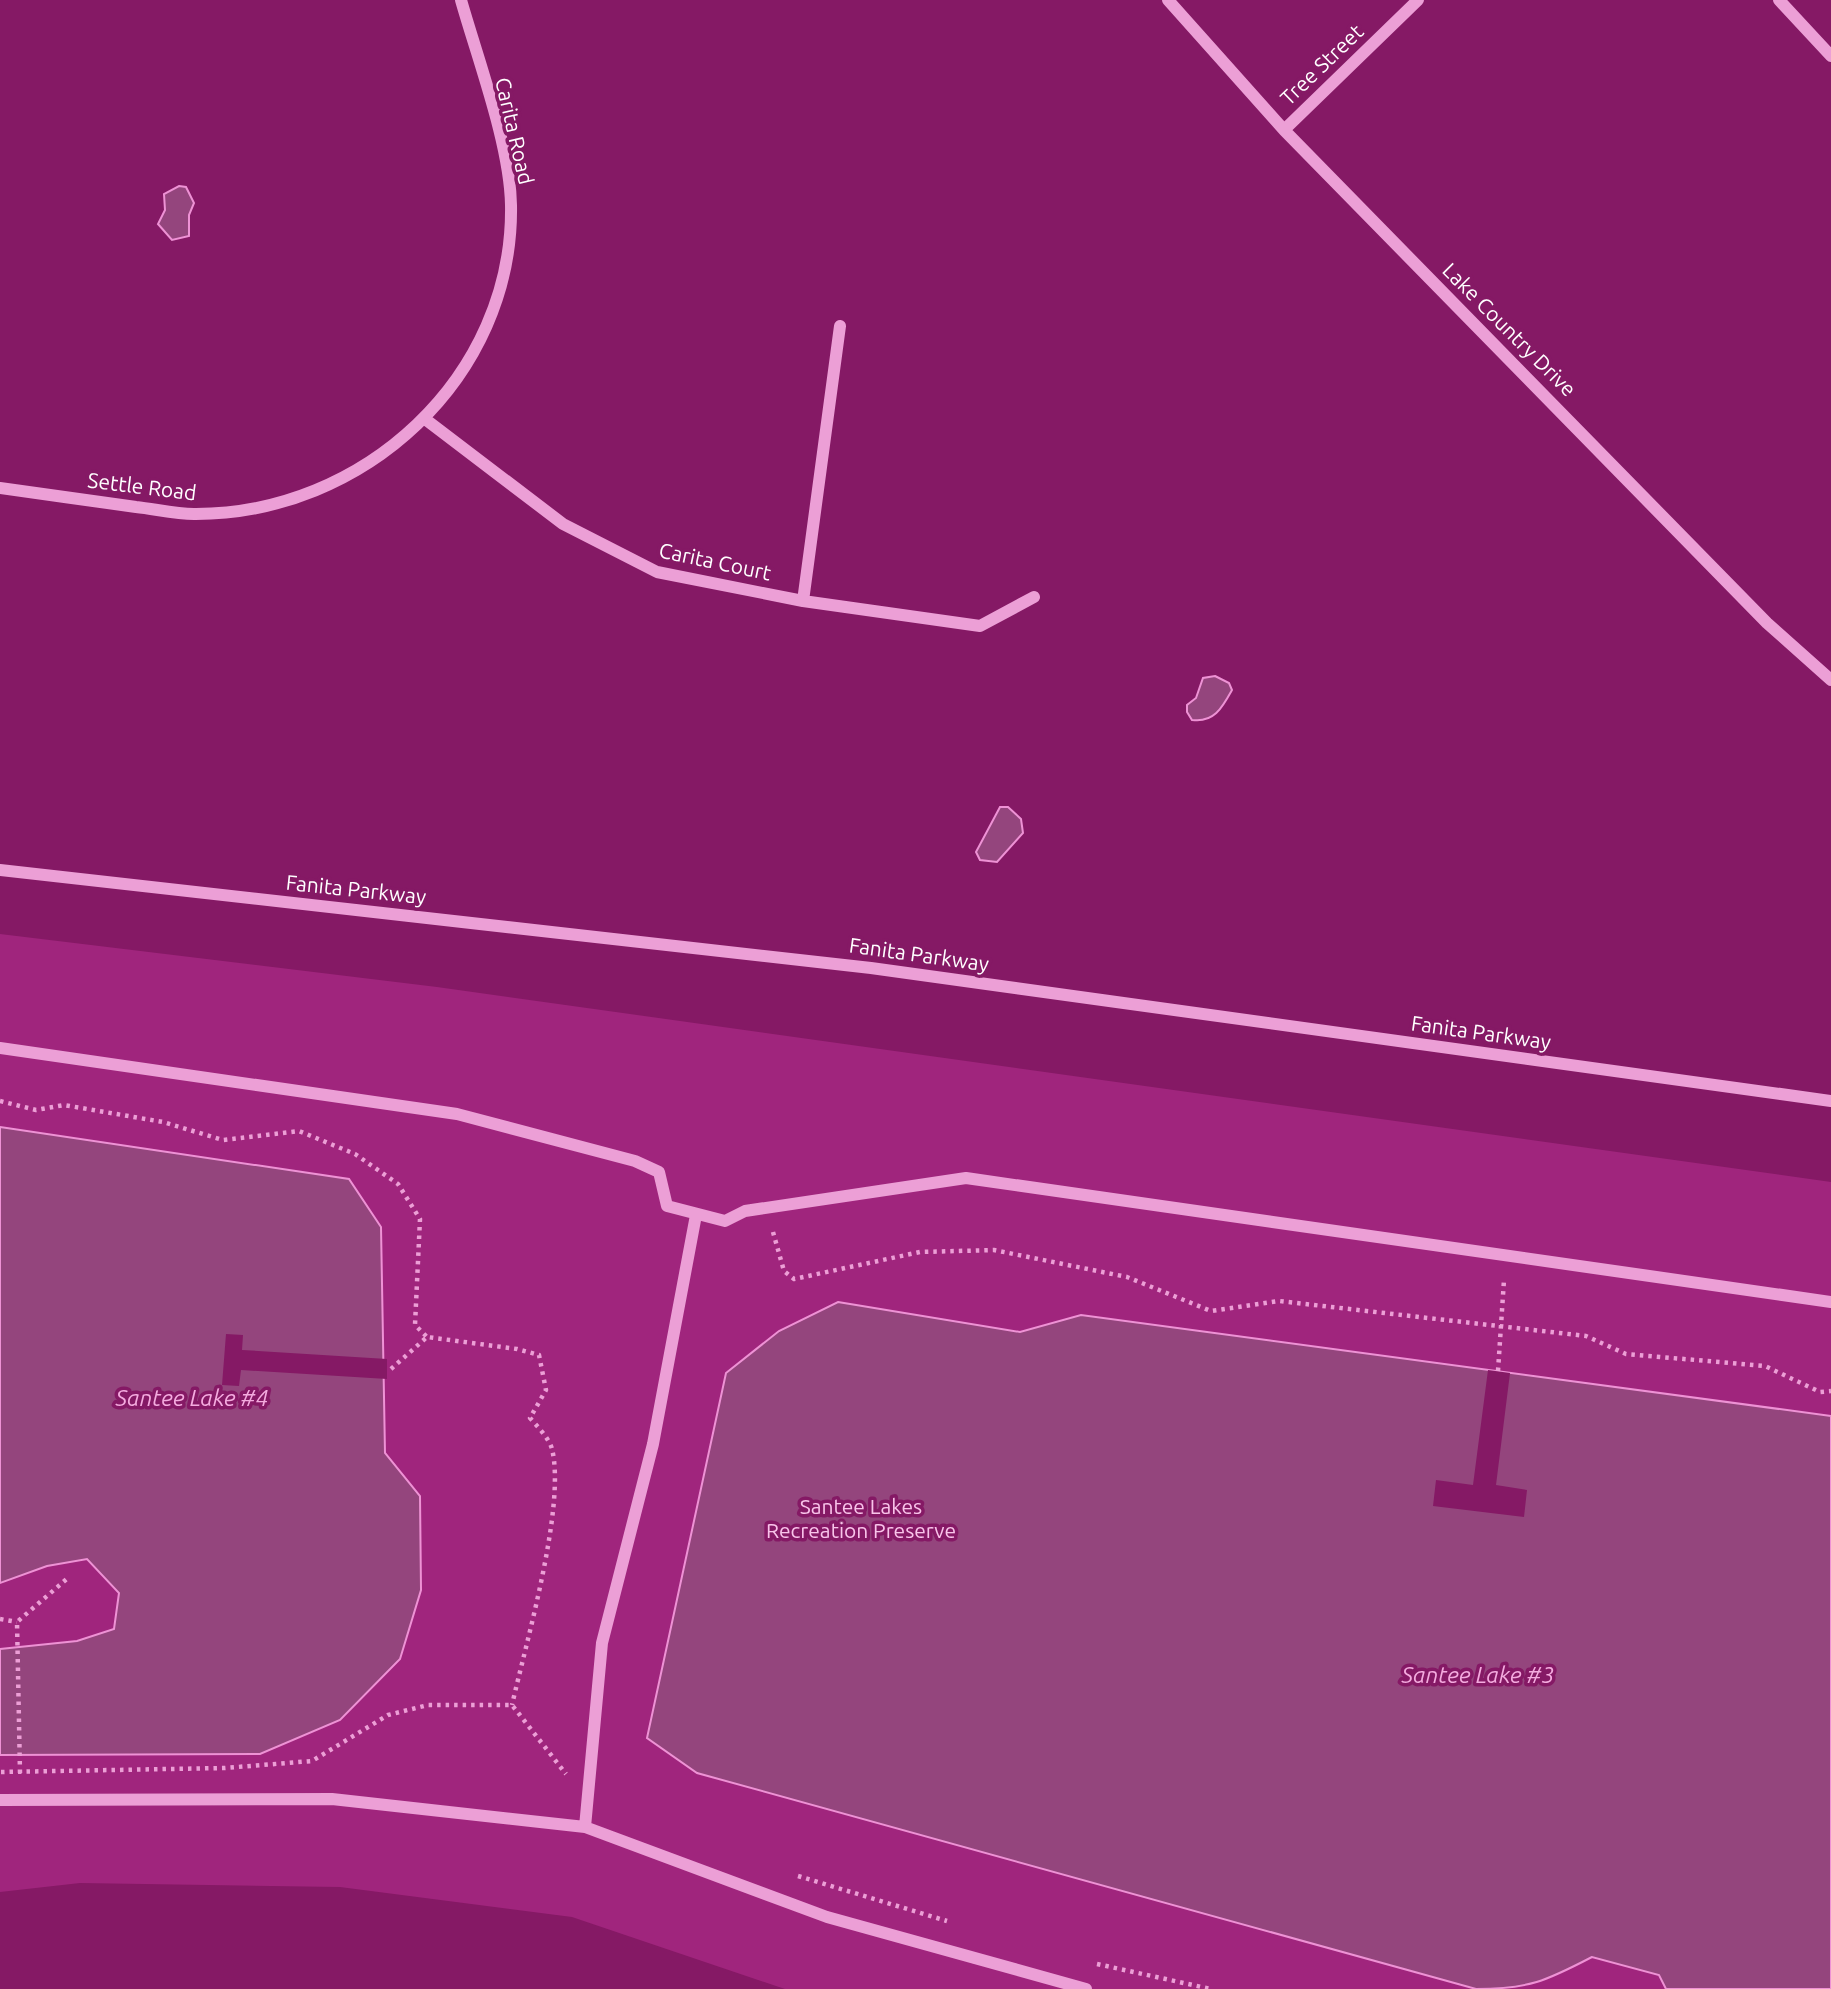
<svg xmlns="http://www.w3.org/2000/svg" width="1831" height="1989" font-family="Ubuntu,sans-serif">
<rect width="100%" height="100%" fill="#851965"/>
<path fill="#a0257d" d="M0,934L437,987L1831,1182V1989H785L572,1917L340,1887L80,1883L0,1892Z"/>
<path fill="#94457d" stroke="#ee92d5" stroke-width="2" d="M179,186L186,187L194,203L189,215V236L172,240L158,224L165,210L164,194Z
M1215,676L1229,683L1232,690C1222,708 1214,723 1192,720L1187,712V705L1196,698L1203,678Z
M1000,807H1008L1021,819L1023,833L997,862L980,860L976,852Z
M0,1127L349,1179L381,1227L385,1453L420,1496L421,1590L400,1659L340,1720L260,1754L0,1755V1649L77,1641L114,1629L119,1593L87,1559L47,1566L0,1583Z
M838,1302L1020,1332L1081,1315L1831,1416V1989H1666L1659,1975L1592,1957C1546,1981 1529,1989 1476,1989L697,1773L647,1738L726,1373L779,1331Z"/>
<path fill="#851965" d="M226,1334L243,1335L242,1350L387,1359V1379L241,1370L239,1386L222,1385Z
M1488,1370L1510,1373L1496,1485L1527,1490L1524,1517L1433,1506L1436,1480L1473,1485Z"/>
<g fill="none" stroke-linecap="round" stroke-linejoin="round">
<path stroke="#ec9fd6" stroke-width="4.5" stroke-dasharray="3.5 5" stroke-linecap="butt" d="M0,1101L36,1110L64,1105L163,1122L223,1140L299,1131L355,1154L398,1184L420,1219L415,1325L427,1337
M773,1232L784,1271L794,1279L920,1252L994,1250L1127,1277L1211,1311L1279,1301L1586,1336L1626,1354L1765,1366L1820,1392L1831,1391
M391,1369L427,1337L517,1349L539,1355L546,1390L530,1418C537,1426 549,1438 552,1449C566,1506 526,1643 512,1705
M1498,1371L1504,1280
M0,1619L17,1622
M1,1772L225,1768L312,1761L388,1715L428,1705H512L566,1774
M20,1773L17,1622L69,1577
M798,1876L947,1921
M1097,1964L1211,1989"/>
<path stroke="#ec9fd6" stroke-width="12" d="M1168,0L1284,130L1767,623L1831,680
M1779,0L1831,56
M1284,130L1418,0
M425,419L563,524L657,572L803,601L980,626L1034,597
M0,488C45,494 91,501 136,507C155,509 175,514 194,514C363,515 514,377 511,205C510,145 478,60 461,0
M803,601L840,326
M0,870L871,968L1831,1101
M0,1048L457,1114L635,1161L659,1172L667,1206L725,1221L745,1211L966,1178L1831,1302
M0,1800L332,1799L585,1827L827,1917L1086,1989
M585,1827L602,1643L653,1444L696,1215"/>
</g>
<g text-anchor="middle" stroke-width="7" stroke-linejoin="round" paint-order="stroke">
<g font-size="21" fill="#fff" stroke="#851965">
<text transform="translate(1322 65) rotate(-44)" y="7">Tree Street</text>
<text transform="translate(514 131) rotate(77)" y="7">Carita Road</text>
<text transform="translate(1509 330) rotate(45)" y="7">Lake Country Drive</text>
<text transform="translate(142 487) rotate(7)" y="7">Settle Road</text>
<text transform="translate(715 562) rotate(12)" y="7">Carita Court</text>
<text transform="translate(356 890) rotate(6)" y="7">Fanita Parkway</text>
<text transform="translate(919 955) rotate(8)" y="7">Fanita Parkway</text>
<text transform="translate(1481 1033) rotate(8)" y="7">Fanita Parkway</text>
</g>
<g font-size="21" fill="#f9c4ea" stroke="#851965">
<text x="861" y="1514">Santee Lakes<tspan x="861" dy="24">Recreation Preserve</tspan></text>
</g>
<g font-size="23" font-style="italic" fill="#f4abdf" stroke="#851965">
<text x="192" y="1406">Santee Lake #4</text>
<text x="1478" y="1683">Santee Lake #3</text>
</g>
</g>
</svg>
